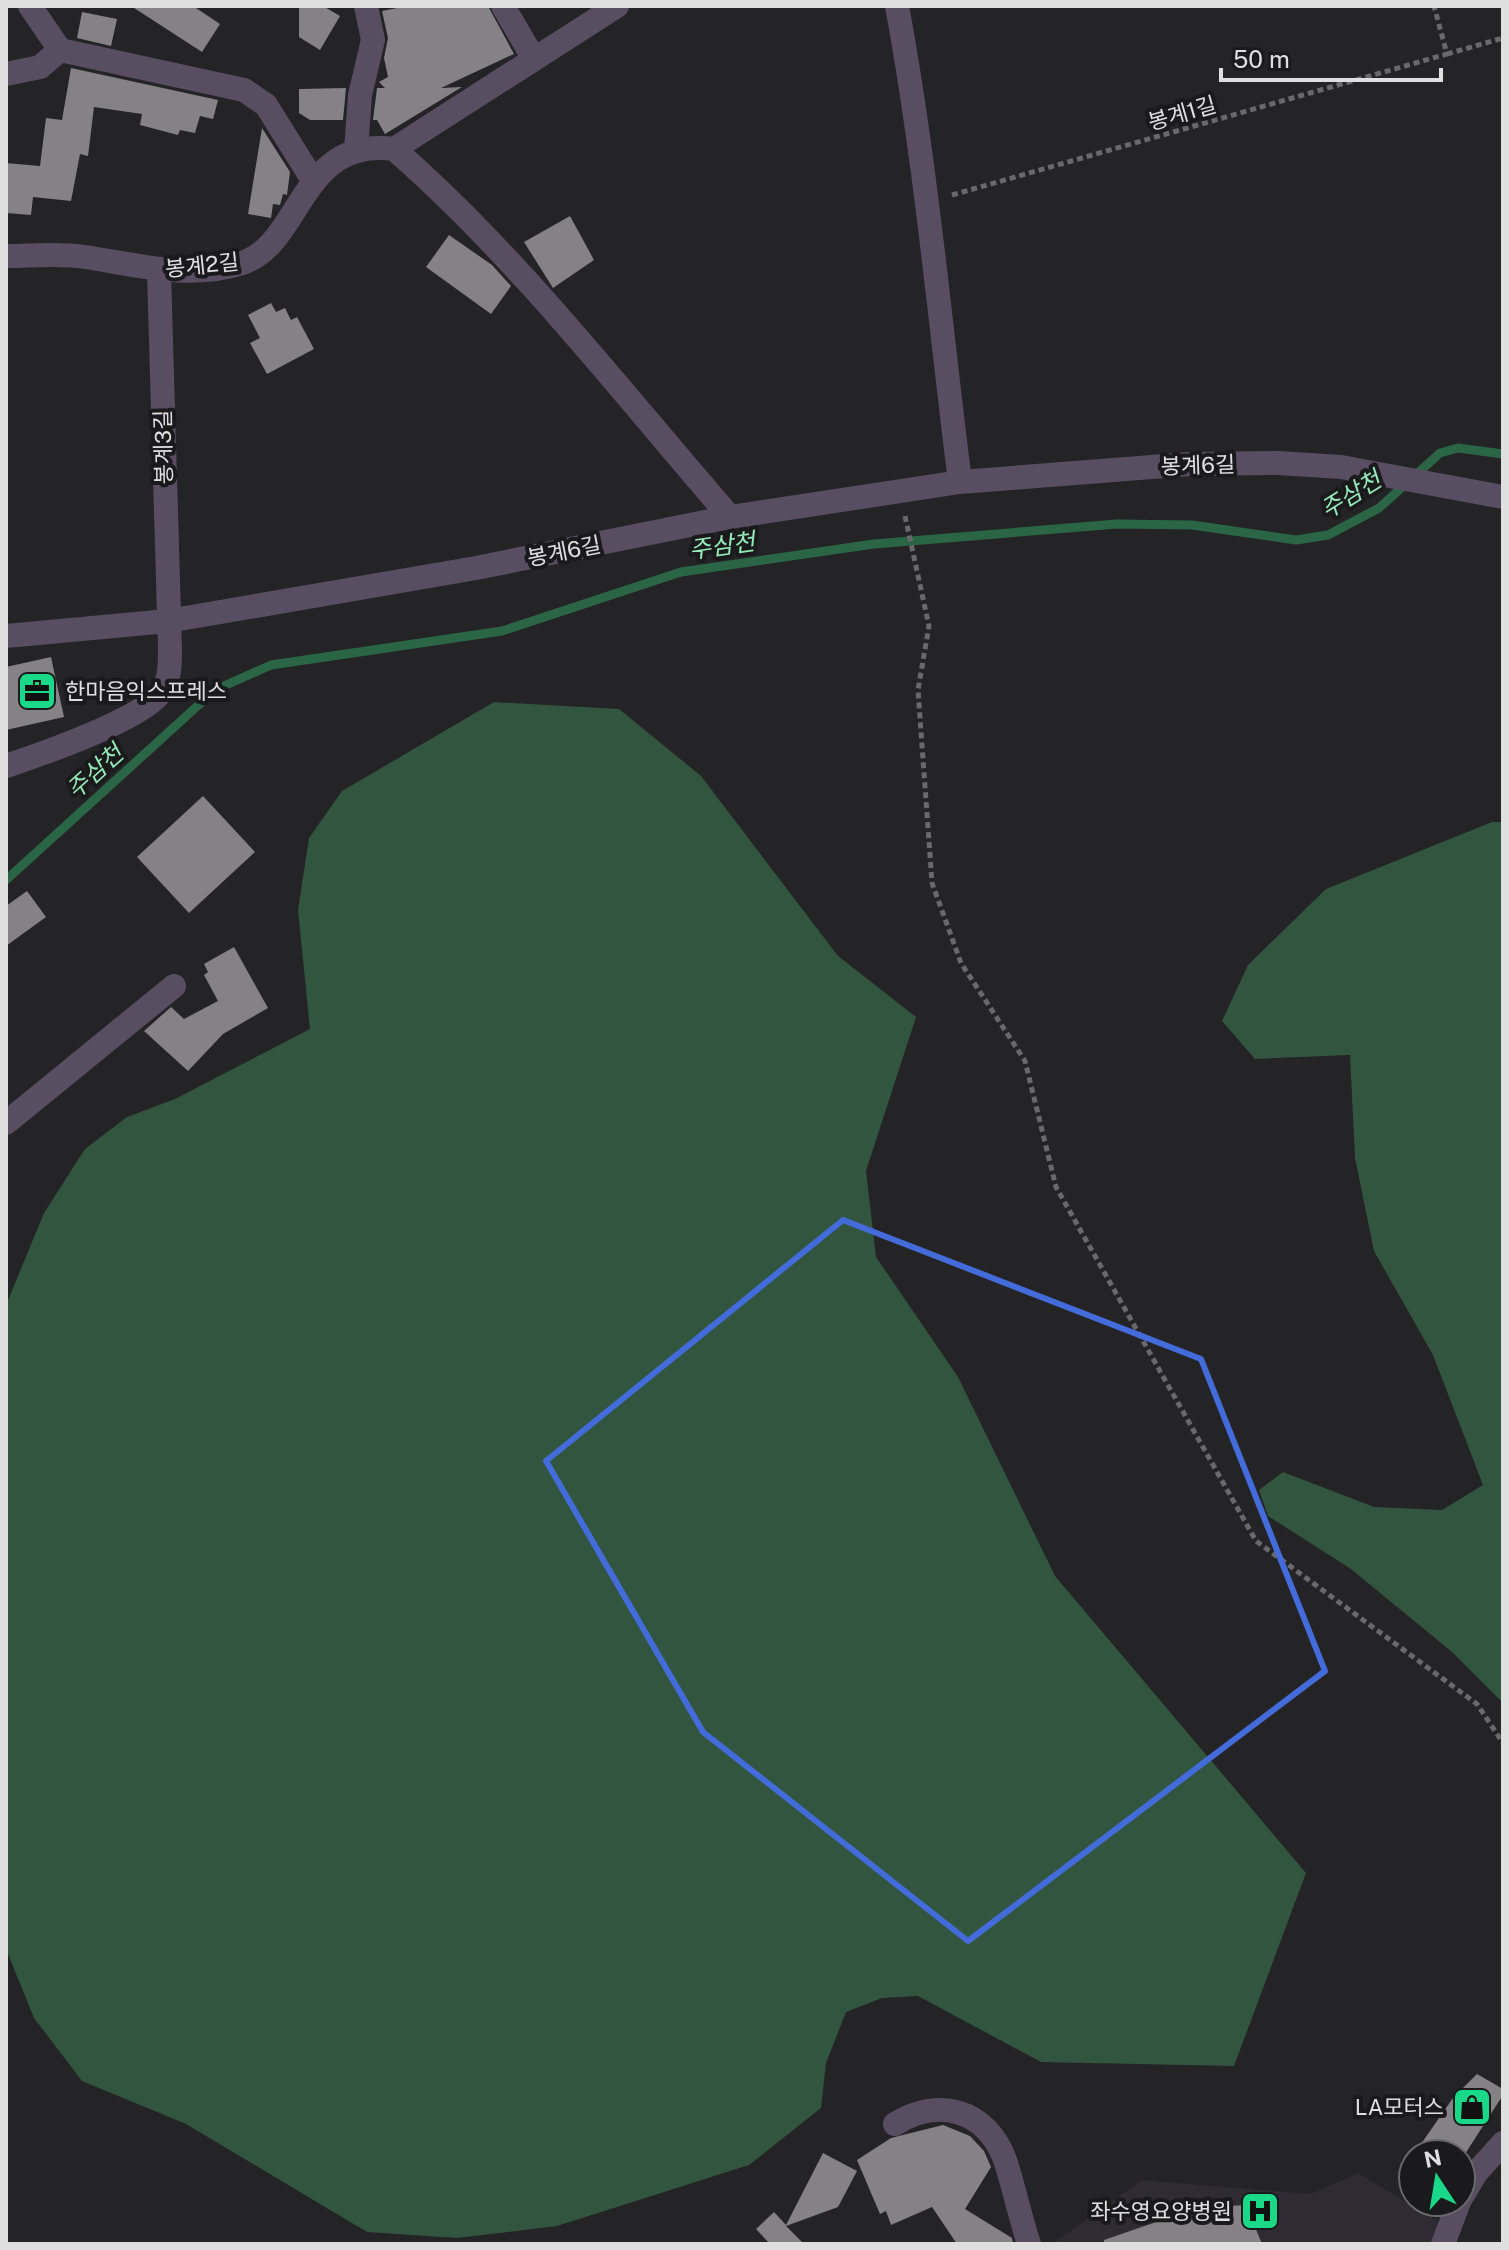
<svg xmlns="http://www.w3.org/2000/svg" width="1509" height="2250" font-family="'Public Sans','Noto Sans KR',sans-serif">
<rect width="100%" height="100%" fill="#242325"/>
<path fill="#2f2b32" d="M1358,2173L1449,2228L1443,2244H1052L1142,2180L1311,2194Z"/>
<path fill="#325540" d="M494,702L619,709L701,776L838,956L916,1017L866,1171L876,1257L958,1377L1055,1576L1306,1873L1234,2066L1041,2062L918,1996L882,1998L846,2012L826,2063L821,2108L749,2165L557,2226L457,2238L367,2232L186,2124L82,2081L34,2018L6,1949V1305L44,1213L85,1149L127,1117L175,1099L310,1029L298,910L309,838L342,791Z
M1492,822H1503V1703L1452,1652L1351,1569L1268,1516L1259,1490L1283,1472L1374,1507L1442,1510L1483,1485L1433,1355L1374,1251L1355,1158L1350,1055L1255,1059L1222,1021L1248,965L1326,889Z"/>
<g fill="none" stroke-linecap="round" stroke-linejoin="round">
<path stroke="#2a6646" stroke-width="9" d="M6,880L215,690L271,665L502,631L681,572L874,544L1117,524L1192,525L1296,540L1328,535L1379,508L1440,453L1458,448L1503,454"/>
</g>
<path fill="#848285" d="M131,6H193L220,24L202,52Z
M299,6H323L340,16L320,50L299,37Z
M407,6H488L514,54L441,88L462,87L385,134L377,120H373L377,88H385L379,82L388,77L384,58L388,38L382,11Z
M82,12L117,19L111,46L77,38Z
M71,68L218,100L213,119L200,116L195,133L180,130L178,135L140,125L142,114L94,107L88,156L80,154L71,201L33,197L31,215L6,213V163L40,166L46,118L62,120Z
M346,88L343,120H310L299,113V89Z
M262,128L290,172L287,195L283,194L280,205L273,204L271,218L248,214Z
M570,216L594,260L553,288L524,242Z
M449,235L492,265L511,286L491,314L426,267Z
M271,303L276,312L285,308L291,320L297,317L314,349L267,374L250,343L260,338L248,315Z
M51,657L64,717L6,730V667Z
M203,796L255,852L189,913L137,857Z
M27,891L46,917L6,946V906Z
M234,947L268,1008L223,1034L188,1071L144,1031L171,1007L184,1019L218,1001L204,975L208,972L204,964Z
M1477,2074L1503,2089V2095L1465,2154H1414L1453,2098Z
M943,2125L970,2136L984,2151L991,2167L965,2209L1012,2238L1013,2244H957L932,2207L891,2225L886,2211L880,2214L857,2160L891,2138Z
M823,2153L857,2171L838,2207L786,2226L804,2244H770L756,2229L774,2212L786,2225Z
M1246,2205L1262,2244H1104V2240L1197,2208Z"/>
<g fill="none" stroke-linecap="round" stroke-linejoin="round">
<path stroke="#69686a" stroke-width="5" stroke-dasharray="6 4" stroke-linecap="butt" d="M1447,54L1503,38
M952,195L1447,54L1434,6
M905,516L929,626L918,690L932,883L961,963L1025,1061L1056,1187L1256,1541L1477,1704L1503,1743"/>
<path stroke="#594d61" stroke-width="24" d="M30,6L60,50
M503,6L534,59
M897,6C926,163 940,323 960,482
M6,74L40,67L60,50L244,90L266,105L314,182
M394,149C519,258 622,393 730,517
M356,150L360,95L373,40L366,6
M6,256C32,256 59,253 85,257C138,265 189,280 242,263C302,244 299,137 394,149L617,6
M6,636L168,621L476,568L730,517L960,482L1190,464L1278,463L1341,467L1503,497
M6,766C39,755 144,719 162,691C170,679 170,664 170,649L159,272
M6,1123L174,986
M895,2124C938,2097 986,2109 1005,2160C1014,2187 1020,2217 1029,2244
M1461,2198L1476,2173L1503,2143
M1443,2244L1459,2202"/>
</g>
<path fill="none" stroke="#446bda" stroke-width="6" stroke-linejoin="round" d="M843,1220L1201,1359L1325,1671L968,1941L703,1732L546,1461Z"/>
<defs>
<symbol id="office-square" viewBox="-11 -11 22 22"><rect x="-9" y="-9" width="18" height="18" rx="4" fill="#19d988" stroke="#1a191b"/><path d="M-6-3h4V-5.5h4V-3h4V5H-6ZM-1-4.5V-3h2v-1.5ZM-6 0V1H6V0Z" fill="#111"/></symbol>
<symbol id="shop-square" viewBox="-11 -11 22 22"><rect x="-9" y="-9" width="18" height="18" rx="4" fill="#19d988" stroke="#1a191b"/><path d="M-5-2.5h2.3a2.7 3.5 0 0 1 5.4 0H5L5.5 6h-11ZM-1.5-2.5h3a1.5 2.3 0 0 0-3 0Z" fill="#111"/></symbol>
<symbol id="hospital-square" viewBox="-11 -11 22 22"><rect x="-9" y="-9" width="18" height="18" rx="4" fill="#19d988" stroke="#1a191b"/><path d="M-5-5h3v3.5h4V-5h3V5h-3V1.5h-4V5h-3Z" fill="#111"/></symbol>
</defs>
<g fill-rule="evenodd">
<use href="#office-square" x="15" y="669" width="44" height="44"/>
<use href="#shop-square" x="1450" y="2085" width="44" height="44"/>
<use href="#hospital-square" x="1238" y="2189" width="44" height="44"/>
</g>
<g text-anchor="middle" stroke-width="8" stroke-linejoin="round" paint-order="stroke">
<g font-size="22" fill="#e0dfe0" stroke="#1a191b">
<text transform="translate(1182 113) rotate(-16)" y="8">봉계1길</text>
<text transform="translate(202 265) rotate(-6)" y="8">봉계2길</text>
<text transform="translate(163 447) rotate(-91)" y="8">봉계3길</text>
<text transform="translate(1198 465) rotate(-2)" y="8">봉계6길</text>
<text transform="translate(564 551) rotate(-11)" y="8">봉계6길</text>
</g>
<g font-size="22" fill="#e0dfe0" stroke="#1a191b" text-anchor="end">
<text x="65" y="699" text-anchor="start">한마음익스프레스</text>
<text x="1444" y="2115">LA모터스</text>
<text x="1232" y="2219">좌수영요양병원</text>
</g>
<g font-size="24" font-style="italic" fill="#94ebb8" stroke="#1a191b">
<text transform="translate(1351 495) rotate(-32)" y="8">주삼천</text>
<text transform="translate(722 546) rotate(-8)" y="8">주삼천</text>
<text transform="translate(95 772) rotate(-42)" y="8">주삼천</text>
</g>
</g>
<rect width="1509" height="2250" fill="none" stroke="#e0dfe0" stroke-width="16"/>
<g transform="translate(1437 2178) rotate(348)"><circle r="38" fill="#1a191b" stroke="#69686a" stroke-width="2"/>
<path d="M0-6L14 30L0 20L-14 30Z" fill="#19d988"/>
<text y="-12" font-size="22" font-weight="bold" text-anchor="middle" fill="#e0dfe0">N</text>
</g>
<path d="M1221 68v12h220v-12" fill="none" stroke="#e0dfe0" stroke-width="4"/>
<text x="1233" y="68" font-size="24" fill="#e0dfe0" stroke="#1a191b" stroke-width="6" paint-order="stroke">50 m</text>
</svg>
